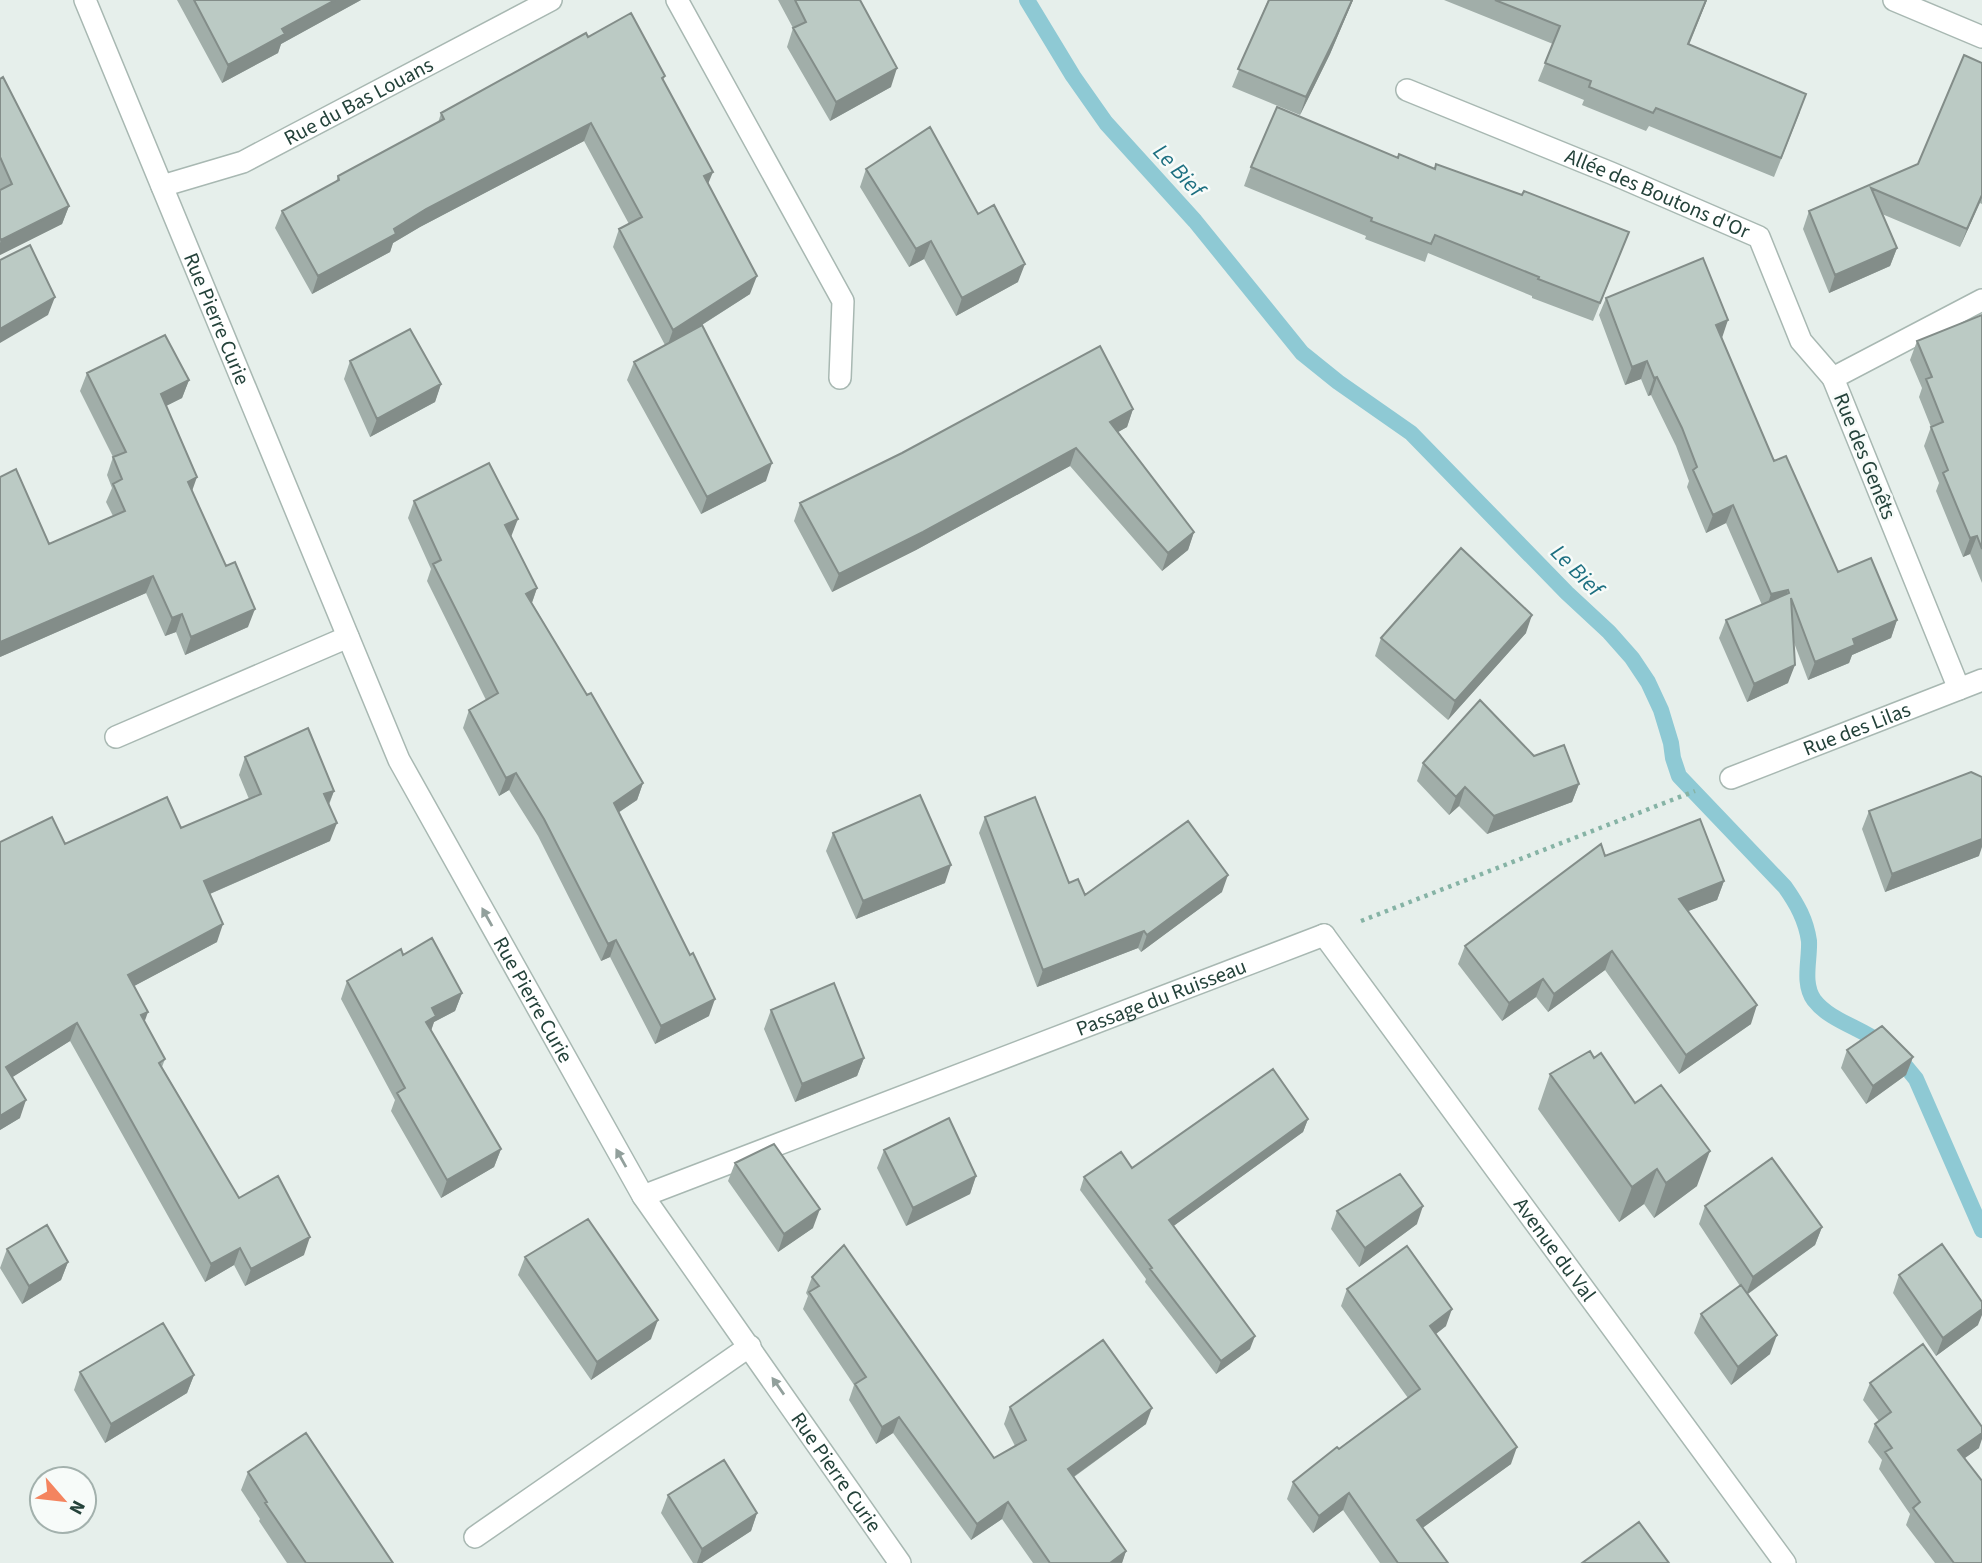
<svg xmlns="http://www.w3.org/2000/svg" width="1982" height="1563" font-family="'Source Sans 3',sans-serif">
<rect width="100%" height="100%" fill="#e6efeb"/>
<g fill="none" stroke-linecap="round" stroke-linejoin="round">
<path stroke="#8ec9d4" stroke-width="16" d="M1027,0L1073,76L1106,123L1195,221L1302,353L1338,382L1411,433L1567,593L1609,632L1632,658L1648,682L1661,710L1671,743L1673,758L1679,776L1785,887C1797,904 1806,920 1809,941C1810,960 1802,983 1814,1000C1830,1021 1862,1028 1882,1044C1895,1054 1906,1066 1916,1079L1982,1230"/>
<defs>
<g id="lane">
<path id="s1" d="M643,1196L1324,935"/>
</g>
<g id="street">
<path id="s2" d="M85,0L399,760L643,1196L900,1563"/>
<path d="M677,0L843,301L840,378"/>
<path d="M1894,0L1982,37"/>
<path id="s3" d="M1407,90L1611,173L1759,237L1801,341L1833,378"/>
<path id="s4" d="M162,186L243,162L551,0"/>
<path d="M1959,689L1833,378L1982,300"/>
<path d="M116,737L348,637"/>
<path id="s5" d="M1731,778L1982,680"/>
<path id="s6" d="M1324,935L1785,1563"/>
<path d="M475,1537L750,1346"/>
</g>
</defs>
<use href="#lane" stroke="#a8b8b2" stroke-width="24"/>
<use href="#street" stroke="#a8b8b2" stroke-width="24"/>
<path stroke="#86b3a5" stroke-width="4.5" stroke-dasharray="3.5 5" stroke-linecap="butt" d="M1361,921L1695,791"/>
<use href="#lane" stroke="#fff" stroke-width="21"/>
<use href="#street" stroke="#fff" stroke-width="21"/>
</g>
<path fill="#a1aea9" d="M177,0H361L281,44L278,53L222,83Z
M778,0H860L891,87L830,121L787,47L793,28Z
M1268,0H1353L1330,54L1300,115L1232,87Z
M1444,0H1707L1689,45L1800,112L1774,177L1649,126L1646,131L1582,105L1584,100L1538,81L1553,44Z
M588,37L665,76L663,81L708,184L750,294L702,325L766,481L701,514L627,380L634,362L665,345L613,247L619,229L629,224L584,141L420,227L393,243L390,252L312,294L275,228L282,211L336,182L338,176L438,123L441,113Z
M1982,63V204L1980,203L1960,247L1882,214L1897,248L1890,266L1829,293L1803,229L1809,211L1918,164Z
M0,79L69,206L62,224L0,255Z
M1398,158L1622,250L1593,321L1532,298V296L1428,253L1425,262L1365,239L1366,236L1244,186L1251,167Z
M866,169L978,214L1018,282L956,316L924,259L909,267L860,187Z
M1606,298L1722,338L1774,461L1838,572L1897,620L1891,638L1852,655L1849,663L1808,680L1793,640L1788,683L1747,702L1719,638L1726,620L1762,605L1726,523L1706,533L1687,487L1689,481L1676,446L1651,395L1648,396L1641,379L1625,385L1599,315Z
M1982,315V583L1970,554L1963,557L1936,491L1939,483L1924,446L1931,427L1919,397L1922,388L1910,360L1917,341Z
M350,361L441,384L435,402L370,437L344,379Z
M87,373L189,380L182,398L166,406L192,491L248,627L185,655L176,632L165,636L146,593L0,657V477L49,544L113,516L106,502L112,488L107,475L113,457L80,391Z
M1133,409L1127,427L1118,432L1194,532L1188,550L1162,571L1070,466L916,550L832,592L794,521L800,503Z
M414,501L511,537L537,588L532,603L587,695L643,783L637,800L618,813L709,1016L655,1044L610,957L601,961L538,836L509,790L499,796L463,728L469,710L486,700L427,581L431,569L408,518Z
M1526,633L1448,720L1375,656L1381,638Z
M1534,756L1579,784L1572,802L1487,834L1459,806L1449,815L1417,781L1423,763Z
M245,757L334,791L329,805L330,841L210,894L217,942L134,986L144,1022L165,1059L162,1067L239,1198L304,1255L245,1286L234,1265L205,1282L70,1041L12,1077L20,1118L0,1130L65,844L181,828L249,799L239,775Z
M1869,811L1979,856L1885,892L1862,829Z
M985,817L1085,895L1222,892L1141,952L1138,948L1037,987L979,833Z
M833,833L945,883L856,919L826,851Z
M1724,881L1717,900L1688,911L1751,1024L1679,1074L1605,970L1548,1012L1536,997L1502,1021L1458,964L1465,946Z
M403,955L462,993L455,1011L434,1022L431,1030L501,1149L494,1167L441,1198L391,1111L395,1100L341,999L347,981Z
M771,1010L864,1058L857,1076L795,1102L764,1029Z
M1847,1050L1913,1057L1906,1075L1866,1104L1841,1068Z
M1594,1058L1635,1103L1697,1186L1654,1218L1644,1204L1619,1222L1538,1109L1550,1074Z
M1308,1119L1303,1132L1173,1226L1250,1349L1216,1374L1145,1282L1146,1279L1080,1190L1084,1177L1132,1168Z
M884,1150L976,1176L970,1194L906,1226L877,1168Z
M735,1163L813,1228L778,1252L728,1181Z
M1705,1206L1822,1227L1815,1245L1748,1294L1770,1354L1731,1385L1694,1333L1701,1314L1740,1286L1699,1224Z
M1337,1211L1417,1224L1359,1267L1331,1229Z
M7,1249L68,1262L61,1280L22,1304L0,1268Z
M525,1257L651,1339L591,1380L518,1275Z
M1899,1275L1978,1325L1936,1356L1893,1293Z
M812,1277L994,1458L1015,1446L1004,1424L1010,1407L1146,1424L1074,1477L1126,1551L1122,1563H1033L1002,1519L971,1540L893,1433L876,1444L849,1400L854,1385L803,1309L808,1296L806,1293Z
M1347,1289L1446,1326L1436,1334L1511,1464L1422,1528L1448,1563H1380L1343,1510L1313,1533L1287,1499L1293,1482L1408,1398L1341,1306Z
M80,1372L194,1375L187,1393L105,1443L74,1390Z
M1870,1383L1979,1448L1965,1458L1982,1563H1935L1906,1525L1910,1514L1879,1469L1882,1460L1868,1442L1875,1424L1879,1421L1863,1400Z
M248,1472L393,1563H287L259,1521L260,1519L241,1490Z
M668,1495L757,1513L751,1531L702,1563H693L661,1513Z"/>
<path fill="#838d89" d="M335,0H361L281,44L278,53L222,83L228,65L282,29Z
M1352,0H1353L1330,54L1300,115L1306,97Z
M1706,0H1707L1681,62L1688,44Z
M897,68L891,87L830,121L836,102Z
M591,123L584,141L420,227L393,243L390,252L312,294L318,276L394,229L426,209Z
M713,172L706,189L704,176Z
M1982,195V197L1960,247L1967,229Z
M69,206L62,224L0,255V243L1,240Z
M931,241L924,259L909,267L916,249Z
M1897,248L1890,266L1829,293L1835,275Z
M1025,264L1018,282L956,316L962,298Z
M757,276L750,294L667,347L673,330Z
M55,297L48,315L0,343V329Z
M1728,320L1722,338L1716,325Z
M1647,361L1641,379L1625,385L1632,367Z
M1657,377L1651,395L1648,396L1654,378Z
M189,380L182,398L154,412L161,394Z
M441,384L435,402L370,437L377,419Z
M1133,409L1127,427L1104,440L1110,422Z
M1076,448L1070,466L916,550L832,592L839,574Z
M772,463L766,481L701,514L707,497Z
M197,477L191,494L188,482Z
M1733,505L1726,523L1706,533L1713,515Z
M518,519L511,537L505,525Z
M1194,532L1188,550L1162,571L1168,553Z
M1977,536L1970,554L1963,557L1970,538Z
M153,576L146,593L0,657V642Z
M537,588L531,605L526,594Z
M1788,590L1782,608L1765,612L1771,594Z
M255,609L248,627L185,655L191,637Z
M182,614L176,632L165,636L172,618Z
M1532,615L1526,633L1448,720L1455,701Z
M1897,620L1891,638L1852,655L1849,663L1808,680L1815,662L1853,639Z
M1795,665L1788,683L1747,702L1754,684Z
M516,773L509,790L499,796L506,778Z
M643,783L637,800L607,820L614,803Z
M1579,784L1572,802L1487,834L1494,816Z
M1465,787L1459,806L1449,815L1456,797Z
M334,791L327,808L324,794Z
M337,823L330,841L198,899L204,881Z
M1982,829V847L1979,856L1885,892L1892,874Z
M951,865L945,883L856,919L863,901Z
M1228,875L1222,892L1141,952L1147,935Z
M1724,881L1717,900L1673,917L1679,899Z
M223,924L217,942L121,993L128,975Z
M1144,931L1138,948L1037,987L1043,970Z
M616,940L610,957L601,961L608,944Z
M1612,951L1605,970L1548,1012L1554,994Z
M1543,979L1536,997L1502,1021L1509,1003Z
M462,993L455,1011L434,1022L430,1034L426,1022L432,1008Z
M715,999L709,1016L655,1044L661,1026Z
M1757,1005L1751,1024L1679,1074L1686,1055Z
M148,1012L142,1029L141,1015Z
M77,1023L70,1041L0,1085L6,1067Z
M1913,1057L1906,1075L1866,1104L1873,1086Z
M864,1058L857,1076L795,1102L802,1084Z
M26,1100L20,1118L0,1130V1116Z
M1308,1119L1303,1132L1164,1233L1169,1220Z
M501,1149L494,1167L441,1198L447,1180Z
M1710,1151L1697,1186L1654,1218L1666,1183Z
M1657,1169L1644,1204L1619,1222L1632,1187Z
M976,1176L970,1194L906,1226L913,1208Z
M1423,1206L1417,1224L1359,1267L1365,1248Z
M820,1209L813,1228L778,1252L784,1234Z
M1822,1227L1815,1245L1746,1295L1753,1277Z
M310,1237L304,1255L245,1286L251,1269Z
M240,1248L234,1265L205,1282L211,1264Z
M68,1262L61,1280L22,1304L29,1286Z
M1452,1309L1446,1326L1424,1343L1430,1326Z
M1982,1309V1315L1978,1325L1936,1356L1943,1338Z
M658,1320L651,1339L591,1380L597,1362Z
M1777,1335L1770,1354L1731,1385L1738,1367Z
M1255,1336L1250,1349L1216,1374L1221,1361Z
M194,1375L187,1393L105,1443L111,1424Z
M1152,1408L1146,1424L1062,1485L1068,1469Z
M899,1417L893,1433L876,1444L882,1427Z
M1982,1433V1439L1979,1448L1952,1467L1958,1450Z
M1517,1447L1511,1464L1410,1537L1417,1520Z
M1349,1493L1343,1510L1313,1533L1319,1516Z
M1008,1502L1002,1519L971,1540L977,1524Z
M757,1513L751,1531L702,1563H697L702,1549Z
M1126,1551L1122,1563H1110Z"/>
<path fill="#bbcac4" stroke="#838d89" stroke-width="2" d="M194,0H335L282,29L285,34L228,65Z
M795,0H860L897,68L836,102L793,28L806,22Z
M1269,0H1352L1336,36L1306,97L1238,69Z
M1495,0H1706L1688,44L1806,94L1781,158L1656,108L1653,113L1589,87L1591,81L1545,63L1560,26Z
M631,13L665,76L662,78L713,172L704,176L757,276L673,330L619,229L642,217L591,123L426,209L394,229L396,234L318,276L282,211L339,180L338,176L444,119L441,113L586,33L588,37Z
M1964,55L1982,63V195L1967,229L1871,188L1897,248L1835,275L1809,211L1918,164Z
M3,77L69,206L1,240L0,238V190L12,184L0,157V79Z
M1277,107L1398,158L1399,154L1435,169L1436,164L1522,195L1524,191L1629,232L1600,303L1538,279L1539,277L1435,235L1431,244L1371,221L1372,218L1251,167Z
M930,127L978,214L994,205L1025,264L962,298L931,241L916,249L866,169Z
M30,245L55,297L0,329V260Z
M1703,258L1728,320L1716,325L1774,461L1786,456L1838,572L1871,558L1897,620L1853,639L1855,645L1815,662L1791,598L1795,665L1754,684L1726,620L1789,593L1788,590L1771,594L1733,505L1713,515L1693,470L1697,467L1682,428L1657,377L1654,378L1647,361L1632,367L1606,298Z
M1982,315V549L1977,536L1970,538L1943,473L1948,470L1931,427L1943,422L1926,379L1932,377L1917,341Z
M702,325L772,463L707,497L634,362Z
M410,329L441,384L377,419L350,361Z
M165,335L189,380L161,394L197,477L188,482L226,566L235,562L255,609L191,637L182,614L172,618L153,576L0,642V477L16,469L49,544L125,511L113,484L122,479L113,457L126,452L87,373Z
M1100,346L1133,409L1110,422L1194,532L1168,553L1076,448L923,532L839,574L800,503L902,453Z
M489,463L518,519L505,525L537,588L526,594L587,695L591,693L643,783L614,803L690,955L693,953L715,999L661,1026L616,940L608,944L544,819L516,773L506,778L469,710L498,693L433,564L441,560L414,501Z
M1461,548L1532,615L1455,701L1381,638Z
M1480,700L1534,756L1564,745L1579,784L1494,816L1465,787L1456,797L1423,763Z
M308,728L334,791L324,794L337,823L204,881L223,924L128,975L148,1012L141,1015L165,1059L159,1063L239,1198L278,1176L310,1237L251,1269L240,1248L211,1264L77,1023L6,1067L26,1100L0,1116V842L52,817L65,844L167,797L181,828L261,794L245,757Z
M1971,772L1982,777V839L1892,874L1869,811Z
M920,795L951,865L863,901L833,833Z
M1035,797L1069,883L1078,879L1085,895L1188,821L1228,875L1147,935L1144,931L1043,970L985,817Z
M1700,819L1724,881L1679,899L1757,1005L1686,1055L1612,951L1554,994L1543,979L1509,1003L1465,946L1601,844L1605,856Z
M432,938L462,993L432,1008L436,1016L426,1022L501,1149L447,1180L397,1093L405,1088L347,981L401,949L403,955Z
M834,983L864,1058L802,1084L771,1010Z
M1882,1026L1913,1057L1873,1086L1847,1050Z
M1590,1051L1594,1058L1601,1053L1635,1103L1661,1085L1710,1151L1666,1183L1657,1169L1632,1187L1550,1074Z
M1273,1069L1308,1119L1169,1220L1255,1336L1221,1361L1150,1269L1152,1268L1084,1177L1121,1152L1132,1168Z
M949,1118L976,1176L913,1208L884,1150Z
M774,1144L820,1209L784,1234L735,1163Z
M1772,1158L1822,1227L1753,1277L1705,1206Z
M1400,1174L1423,1206L1365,1248L1337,1211Z
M588,1219L658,1320L597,1362L525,1257Z
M47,1225L68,1262L29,1286L7,1249Z
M1942,1244L1982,1302V1309L1943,1338L1899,1275Z
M844,1245L994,1458L1026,1440L1010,1407L1103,1340L1152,1408L1068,1469L1126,1551L1110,1563H1050L1008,1502L977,1524L899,1417L882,1427L855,1384L866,1377L809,1292L819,1286L812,1277Z
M1407,1246L1452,1309L1430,1326L1517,1447L1417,1520L1448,1563H1398L1349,1493L1319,1516L1293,1482L1337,1447L1339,1449L1420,1389L1347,1289Z
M1741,1285L1777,1335L1738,1367L1701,1314Z
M163,1323L194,1375L111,1424L80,1372Z
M1923,1344L1982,1427V1433L1958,1450L1982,1481V1563H1954L1913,1508L1920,1502L1885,1452L1892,1448L1875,1424L1891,1412L1870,1383Z
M306,1433L393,1563H306L265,1503L267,1502L248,1472Z
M724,1460L757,1513L702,1549L668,1495Z
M1639,1522L1669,1563H1582Z"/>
<defs><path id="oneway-solid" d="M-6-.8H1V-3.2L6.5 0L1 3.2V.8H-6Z" transform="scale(1.75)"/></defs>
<g fill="#92a09c">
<use href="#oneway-solid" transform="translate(487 917) rotate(-119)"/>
<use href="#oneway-solid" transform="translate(621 1158) rotate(-119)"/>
<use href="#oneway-solid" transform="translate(778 1386) rotate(-125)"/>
</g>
<g text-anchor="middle" stroke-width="5" stroke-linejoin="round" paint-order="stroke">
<g font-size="21" fill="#24423a" stroke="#f7fbf9">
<text dy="7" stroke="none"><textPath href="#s4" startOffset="215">Rue du Bas Louans</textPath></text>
<text dy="7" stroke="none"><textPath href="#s3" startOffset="271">Allée des Boutons d'Or</textPath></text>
<text dy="7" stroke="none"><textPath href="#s2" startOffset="345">Rue Pierre Curie</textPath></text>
<text transform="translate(1865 456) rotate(68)" y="7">Rue des Genêts</text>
<text dy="7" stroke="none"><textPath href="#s5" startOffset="135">Rue des Lilas</textPath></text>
<text dy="7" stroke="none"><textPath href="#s1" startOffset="555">Passage du Ruisseau</textPath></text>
<text dy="7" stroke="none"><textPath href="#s2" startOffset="1097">Rue Pierre Curie</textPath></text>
<text dy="7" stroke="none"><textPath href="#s6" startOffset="390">Avenue du Val</textPath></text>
<text dy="7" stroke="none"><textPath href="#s2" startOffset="1659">Rue Pierre Curie</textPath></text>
</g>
<g font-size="23" font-style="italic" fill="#1c6f80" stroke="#f7fbf9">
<text transform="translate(1179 170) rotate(47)" y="8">Le Bief</text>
<text transform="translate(1577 570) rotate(45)" y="8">Le Bief</text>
</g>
</g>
<g transform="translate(63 1500) rotate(118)"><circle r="33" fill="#f7fbf9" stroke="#a3b1ad" stroke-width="2"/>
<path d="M0-5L12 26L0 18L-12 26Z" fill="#f4845f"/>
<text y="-10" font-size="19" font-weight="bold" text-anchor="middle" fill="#24423a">N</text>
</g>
</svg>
